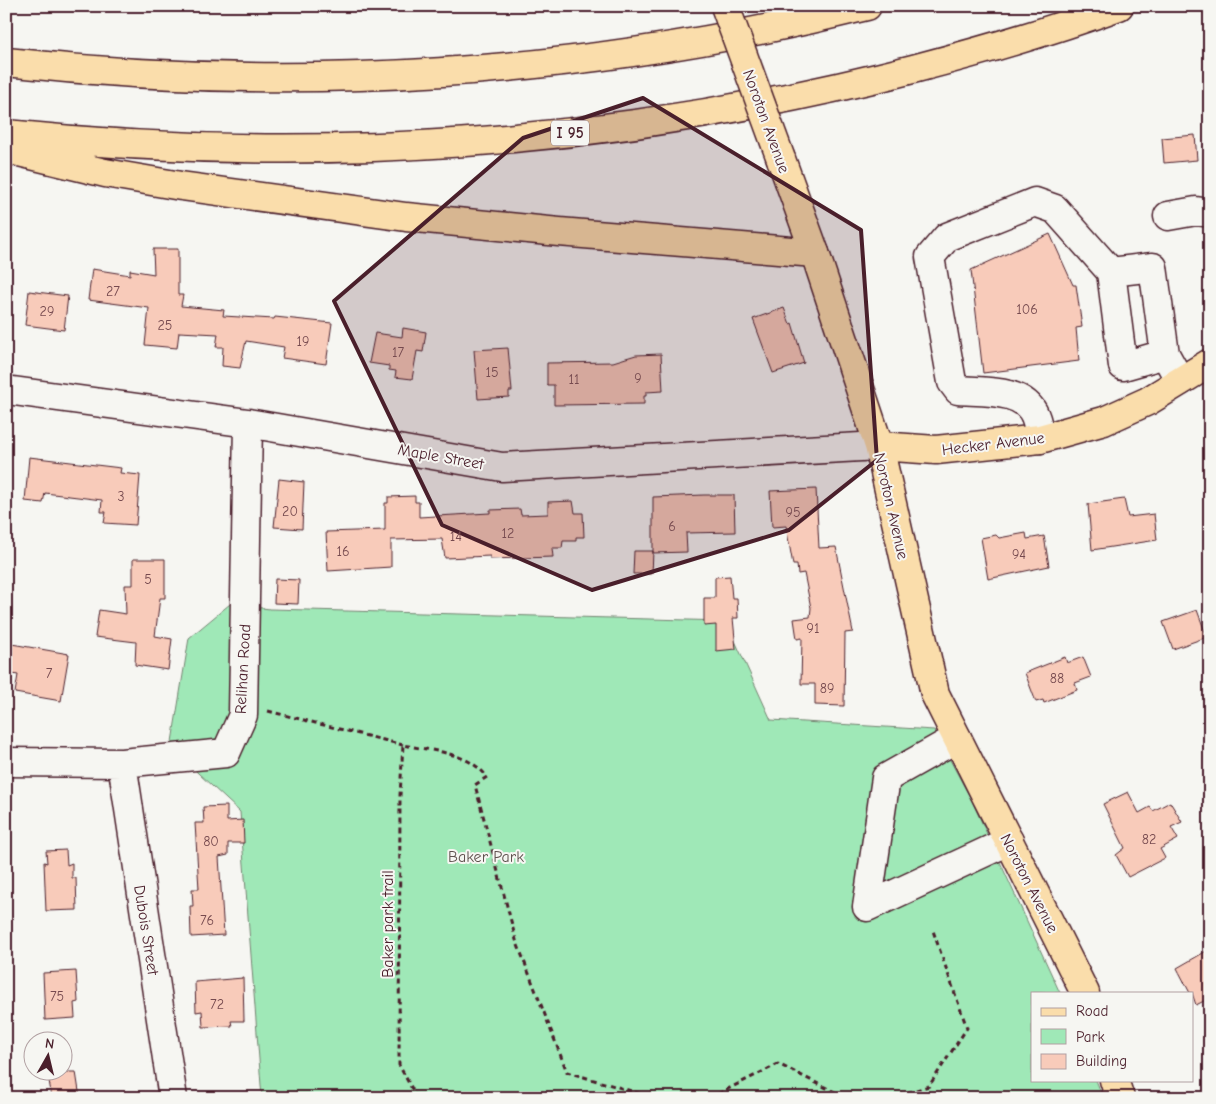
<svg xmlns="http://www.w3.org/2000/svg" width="1216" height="1104" font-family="'Comic Neue',sans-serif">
<rect width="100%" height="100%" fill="#f6f6f2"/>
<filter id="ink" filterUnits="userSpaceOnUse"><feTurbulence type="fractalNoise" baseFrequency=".02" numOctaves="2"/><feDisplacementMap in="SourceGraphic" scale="10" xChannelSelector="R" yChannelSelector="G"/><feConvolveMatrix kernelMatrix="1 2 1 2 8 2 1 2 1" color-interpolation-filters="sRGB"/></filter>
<g filter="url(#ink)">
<path fill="#9fe8b7" stroke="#748471" d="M230,604L270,609L726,621L771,720L934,730L972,801L1060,993H1032V1080H1096L1103,1098H262L240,812L171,748L189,638Z"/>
<path fill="#f8cbba" stroke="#4a1f2b" d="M1195,135L1197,160L1164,163L1162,138Z
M1050,234L1073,285H1076L1082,327L1076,328L1079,361L983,373L971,270Z
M153,249H178V295H183L181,306L224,310L223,316L274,319L275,317L332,323L326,364L282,358L284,347L246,341L240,368L222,366L223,347H216L218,334L179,332L177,348L145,345L149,308L88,300L92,269L130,275V270L154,274Z
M29,291L68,296L64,330L25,325Z
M784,308L790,324L792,323L804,363L773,373L753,319Z
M403,328L426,332L423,352L417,351L412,379L395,377L396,371L389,370V366L369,363L375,333L402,337Z
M508,348L512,391H509V397L478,399L474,350Z
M661,354L663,391L646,392V396H644V404L554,405V385H547V363L613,362L636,355Z
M29,457L121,468L120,473L140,475L136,525L104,523L106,512H101L102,500L45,493L43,503L25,501Z
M279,479L304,482L302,529L274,527Z
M816,489L819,548L836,547L853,632L845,633L844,706L815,705V684H801L802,638L797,639L794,619L810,617L811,608L804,573L798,574L797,565H793L786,526L772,527L770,491Z
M704,495H734L735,532L686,533L687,552L653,553V497Z
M415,496V502H419V517L490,513V510L520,509L521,515L548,514V502L573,501L575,513H583L584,537H576V541H563L562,548H552L553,557L490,559V556L445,558L442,539L391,540V567L328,571L326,532L385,530V503H388V497Z
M1124,499L1128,517L1154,514L1157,540L1092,550L1088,504Z
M1026,533L1027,539L1044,536L1049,566L988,579L981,538L996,535L999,538Z
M634,551H653L652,574H633Z
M133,559H165V598H160L155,636L172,639L168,670L135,665L136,642L95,637L99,610L126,614L125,585H133Z
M730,576L732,598H737L738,618H733L736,649L716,651V625L704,626V598H715V577Z
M275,579L299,580L298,604L274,603Z
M1197,610L1207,637L1173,649L1163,622Z
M6,643L69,654L61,701L15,693L18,675L6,673Z
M1065,657L1067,663L1083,657L1091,677L1075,683L1077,690L1044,703L1043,700L1036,702L1025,673Z
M1128,792L1139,813L1150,807L1153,811L1170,802L1182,822L1171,827L1178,839L1160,849L1165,858L1128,877L1116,855L1125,848L1103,804Z
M227,806V821L243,820L244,843H228V855L219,857L224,935L191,937L190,906H193L192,889H199L195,823H204L203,807Z
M66,850L67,865L72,863V878H76L77,910L46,911L44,862L47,863L46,851Z
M1210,949V998L1196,1005L1192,993H1190L1177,968Z
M76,971L78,1002L74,1003L75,1018L45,1020L43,973Z
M243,978L244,1021H231L232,1026L203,1027L202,1011L196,1012L195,982Z
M55,1072H76L80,1098H52L48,1075L56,1074Z"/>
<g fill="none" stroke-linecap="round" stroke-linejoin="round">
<defs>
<path id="minor" d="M1168,216L1196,211L1210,213
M1111,272L1153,267L1165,354
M6,390L248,423L502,467L879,446
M1040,439C1039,431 1038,423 1035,416C1024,388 982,392 958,390L952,382L930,257L947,237L1035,202L1055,209L1111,272L1123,366L1165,354L1180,381
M957,738L886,778L867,907L1009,841
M6,762L122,763L226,753L243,715L248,423
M122,763L173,1098"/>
<path id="major" d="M781,159L815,253L879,446L935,694L1085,993
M879,446L936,450L1040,439L1104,421L1148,401L1210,363
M1114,1080L1120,1098"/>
<path id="highway" d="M6,62C294,94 586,76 867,6
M6,134C314,166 612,146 913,69C982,51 1052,31 1119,6
M6,149L105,173L181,186L406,217L559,232L815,253"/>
</defs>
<use href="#minor" stroke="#4a1f2b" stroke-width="31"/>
<use href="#major" stroke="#4a1f2b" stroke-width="31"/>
<use href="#highway" stroke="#4a1f2b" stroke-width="31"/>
<path stroke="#4a1f2b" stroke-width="3" stroke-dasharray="5 4" stroke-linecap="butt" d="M268,711L403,745
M417,1098L399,1065L400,795L403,745C432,751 469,752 487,777L475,785L516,940L567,1072L655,1098
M710,1098L778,1064L847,1098
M890,1098L929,1086L967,1028L932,928"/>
<use href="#minor" stroke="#f6f6f2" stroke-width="28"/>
<use href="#major" stroke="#faddab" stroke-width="28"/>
<use href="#highway" stroke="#faddab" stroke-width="28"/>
<defs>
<path id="major-bridge" d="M725,6L781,159"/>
</defs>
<use href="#major-bridge" stroke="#4a1f2b" stroke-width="31" stroke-linecap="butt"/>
<use href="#major-bridge" stroke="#faddab" stroke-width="28"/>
</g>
</g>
<path fill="#4a1f2b" fill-opacity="0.2" stroke="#4a1f2b" stroke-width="4" stroke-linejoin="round" d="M643,98L861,230L877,460L789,530L592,590L442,525L334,301L523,138Z"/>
<g text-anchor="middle" stroke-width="4" stroke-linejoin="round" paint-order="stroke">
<g font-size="14" fill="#764a4f">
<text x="113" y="296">27</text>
<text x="1027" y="314">106</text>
<text x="47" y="316">29</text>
<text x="165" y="330">25</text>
<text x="303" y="346">19</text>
<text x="398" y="357">17</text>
<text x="492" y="377">15</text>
<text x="638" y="383">9</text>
<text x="574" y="384">11</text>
<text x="121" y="501">3</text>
<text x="290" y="516">20</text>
<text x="793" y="517">95</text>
<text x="672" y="531">6</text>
<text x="508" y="538">12</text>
<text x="456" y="541">14</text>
<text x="343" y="556">16</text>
<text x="1019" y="559">94</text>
<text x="148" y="584">5</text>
<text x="813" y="633">91</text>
<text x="49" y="678">7</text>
<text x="1057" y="683">88</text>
<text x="827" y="693">89</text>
<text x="1149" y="844">82</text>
<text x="211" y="846">80</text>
<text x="207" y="925">76</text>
<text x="57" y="1001">75</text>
<text x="217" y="1009">72</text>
</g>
<rect fill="#f6f6f2" stroke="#7e6067" stroke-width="1" x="551" y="120.5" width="38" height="25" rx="4"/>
<g font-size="15" font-weight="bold" fill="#4a1f2b">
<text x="570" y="138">I 95</text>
</g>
<g font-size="16" fill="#4a1f2b" stroke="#f6f6f2">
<text transform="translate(767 121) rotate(70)" y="6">Noroton Avenue</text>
<text transform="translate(993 443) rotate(-7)" y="6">Hecker Avenue</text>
<text transform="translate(441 456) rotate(10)" y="6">Maple Street</text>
<text transform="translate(892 506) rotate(77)" y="6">Noroton Avenue</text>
<text transform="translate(242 669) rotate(-87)" y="6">Relihan Road</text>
<text transform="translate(1030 883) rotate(63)" y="6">Noroton Avenue</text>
<text transform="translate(387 924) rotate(-90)" y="6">Baker park trail</text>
<text transform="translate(147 930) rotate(81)" y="6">Dubois Street</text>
</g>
<g font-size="16" fill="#5f514e" stroke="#f6f6f2">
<text x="486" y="862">Baker Park</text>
</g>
</g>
<rect width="1216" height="1104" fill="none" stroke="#f6f6f2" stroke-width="25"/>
<rect x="12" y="12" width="1191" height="1079" fill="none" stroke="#4a1f2b" stroke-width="2" filter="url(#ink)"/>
<rect x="1031" y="992" width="162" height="90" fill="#f6f6f2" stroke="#b1a0a2"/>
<rect x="1041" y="1008" width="25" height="8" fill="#faddab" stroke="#b1a0a2"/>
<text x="1076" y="1016" font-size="15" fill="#4a1f2b">Road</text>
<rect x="1041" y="1029" width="25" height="15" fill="#9fe8b7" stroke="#b1a0a2"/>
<text x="1076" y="1042" font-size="15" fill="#4a1f2b">Park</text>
<rect x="1041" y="1054" width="25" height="15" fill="#f8cbba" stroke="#b1a0a2"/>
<text x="1076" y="1066" font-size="15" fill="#4a1f2b">Building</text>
<g transform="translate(48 1056) rotate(8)"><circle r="24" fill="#f6f6f2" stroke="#b1a0a2"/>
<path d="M0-4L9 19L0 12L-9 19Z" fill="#4a1f2b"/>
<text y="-8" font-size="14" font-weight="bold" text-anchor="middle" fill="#4a1f2b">N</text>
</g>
</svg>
